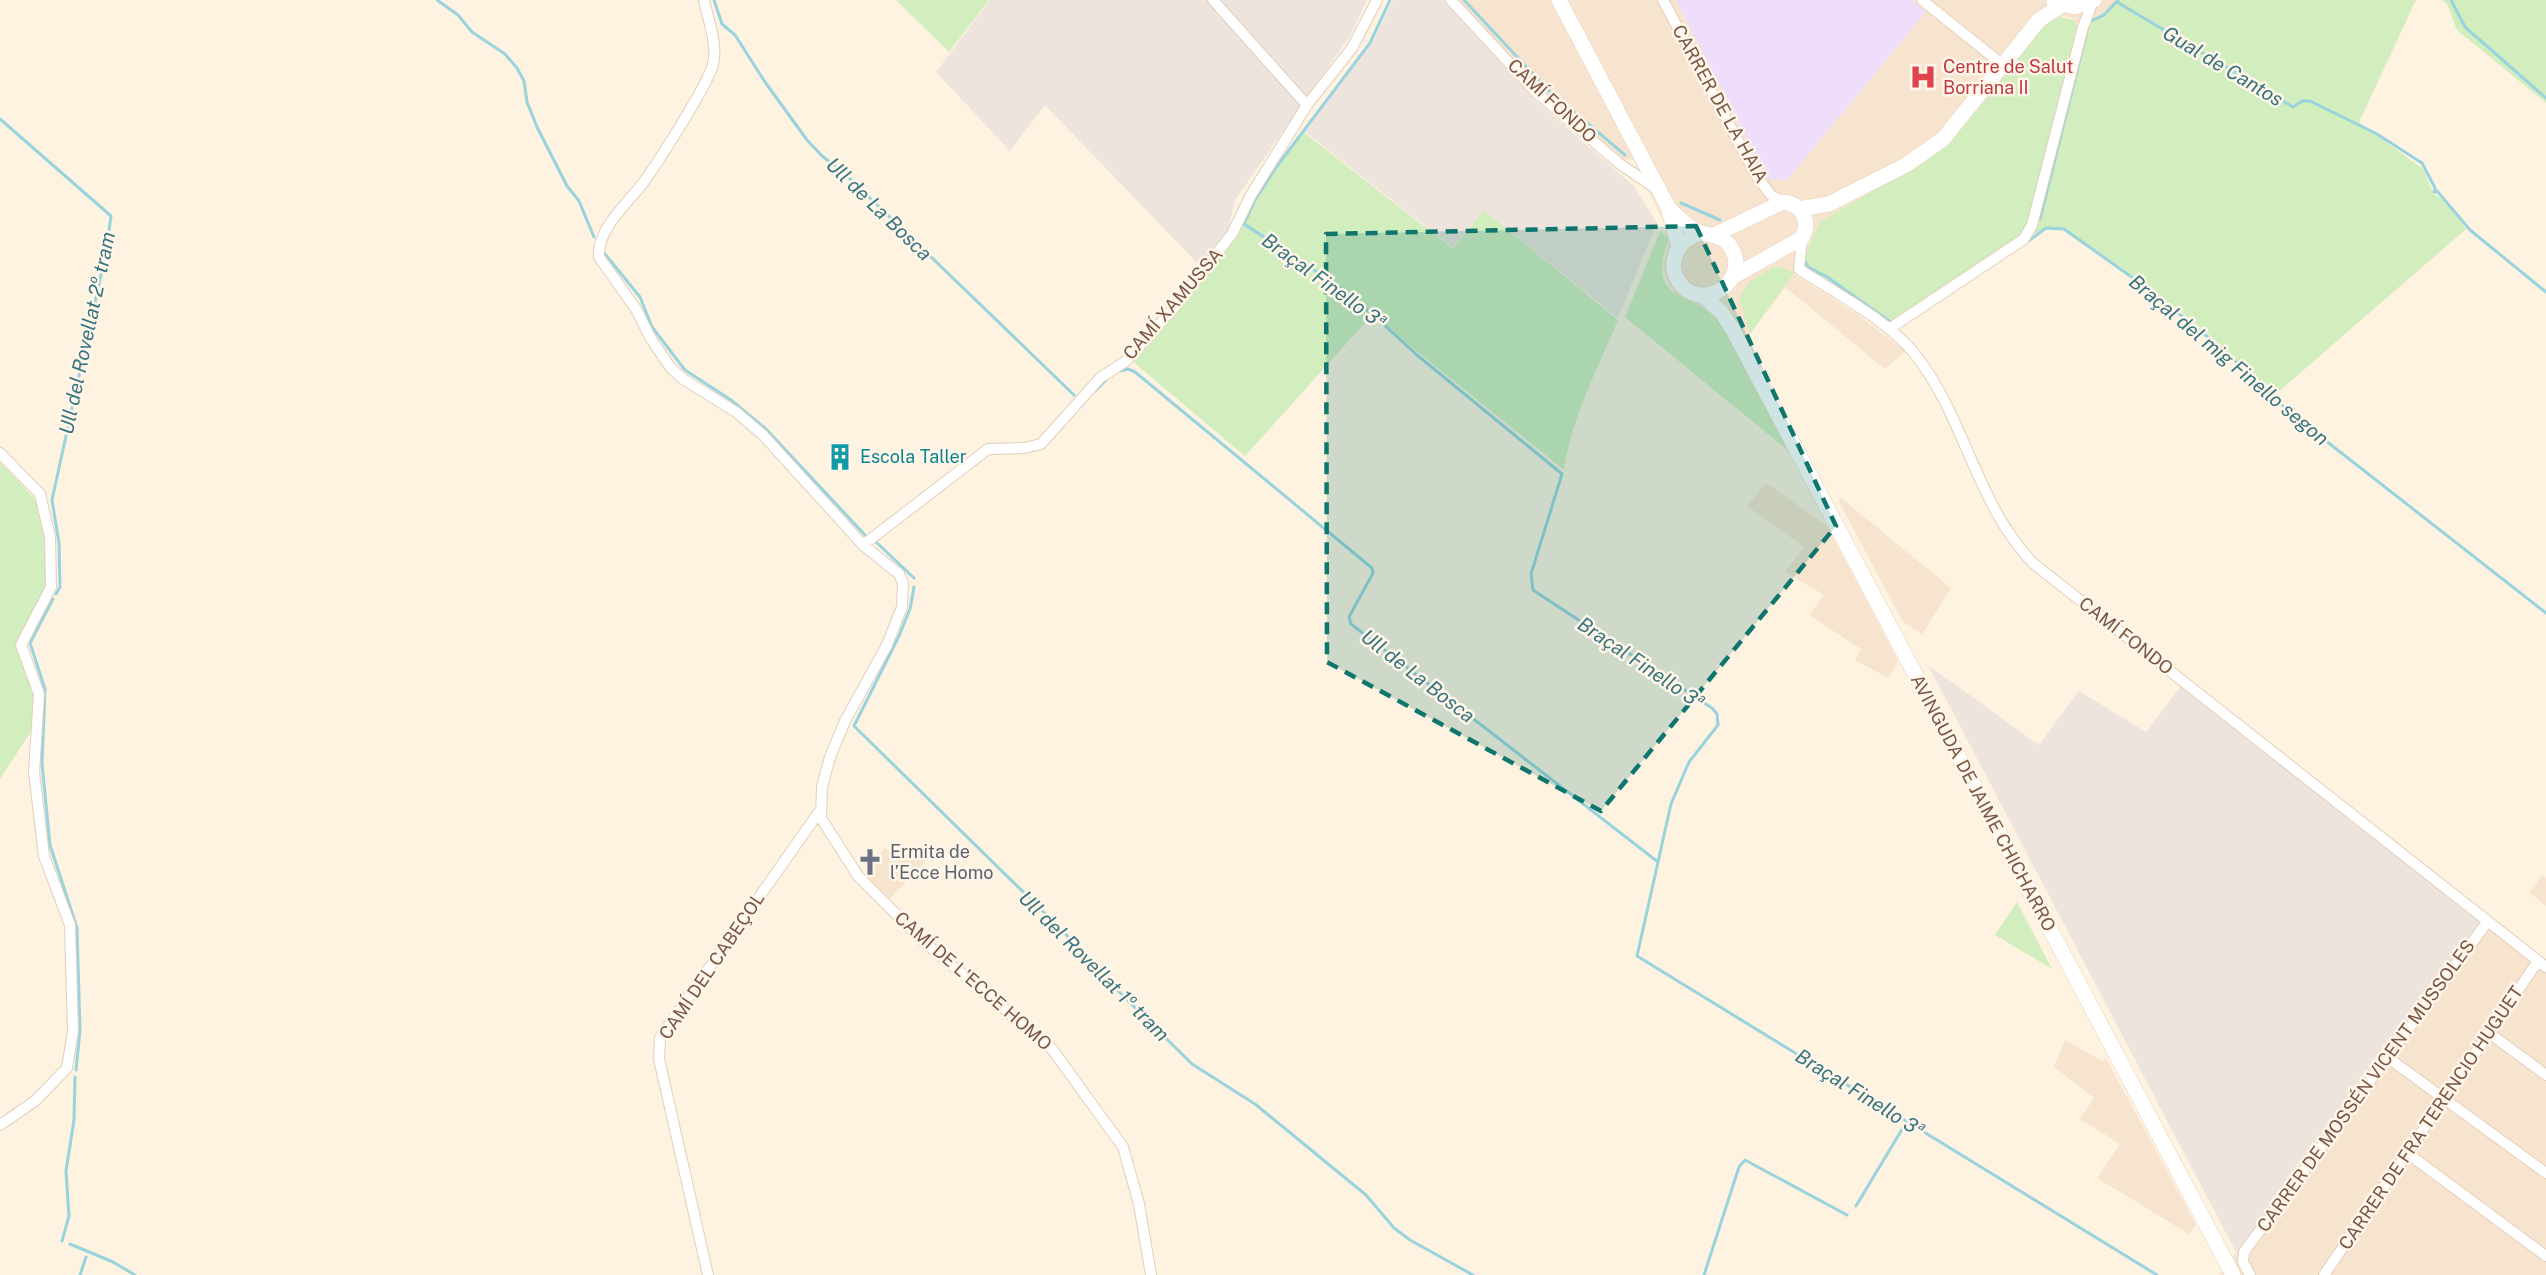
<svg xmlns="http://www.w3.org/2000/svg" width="2546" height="1275" font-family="'Public Sans',sans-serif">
<rect width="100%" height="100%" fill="#fef2e1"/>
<path fill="#f7e4ce" d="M1452,0H2117L2105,13L2091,21L2089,25L2077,24L2073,18L2067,17L2050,18L1940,151L1820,222L1815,239L1794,274L1858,315L1905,351L1885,369L1785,287L1744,342L1711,311L1679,297L1668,283L1663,267L1670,235L1633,159L1621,161L1538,90Z
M1766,483L1827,526L1898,661L1888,678L1855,660L1861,649L1809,615L1824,595L1785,572L1804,547L1747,506Z
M1841,498L1951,588L1922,634L1903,622L1838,500Z
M918,845L930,856L890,899L864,874L881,856L879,854L885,848L895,858L904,850L909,854Z
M2543,875L2546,878V906L2529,892Z
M2488,914L2546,960V1275H2219L2270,1210L2289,1181L2288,1178L2402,1033Z
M2065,1040L2102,1061L2106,1058L2196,1225L2189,1234L2097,1178L2120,1144L2080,1119L2094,1098L2054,1067Z"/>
<path fill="#ede4dd" d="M990,0H1367L1350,36L1235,200L1228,231L1201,267L1045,105L1010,151L936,72Z
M1393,0H1444L1537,102L1633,185L1657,223L1618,318L1484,210L1453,248L1305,132L1374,40Z
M1928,665L2039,745L2079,691L2146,732L2181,686L2482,922L2402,1033L2287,1178L2289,1181L2270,1211L2236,1252Z"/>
<path fill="#efdefb" d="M1676,0H1911L1926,12L1787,180L1768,179Z"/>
<path fill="#d2edbe" d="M896,0H989L949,52Z
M2117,0H2416L2359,122L2423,169L2433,193L2447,203L2466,229L2277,393C2259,391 2241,363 2228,351C2180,308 2126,271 2073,234C2059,225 2048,225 2034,234L2086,29C2093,16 2108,12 2117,0Z
M2442,0H2546V103L2457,30L2447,4Z
M2058,17L2075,20L2077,27L2075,46L2031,216L2023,233L1891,323L1826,278L1805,268C1803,255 1814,236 1820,222L1940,151L2042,27L2050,19Z
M1302,131L1453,249L1484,210L1618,320C1598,368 1571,419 1564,470L1372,315L1245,456L1132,361L1244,223L1254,199Z
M1660,231L1669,238C1645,305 1690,289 1720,321L1791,453L1625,317Z
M1776,266L1794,273L1750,334L1739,298L1751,280Z
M0,462L36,500L45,536V588L15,644L33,694L32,730L0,779Z
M2017,902L2052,969L1995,935Z"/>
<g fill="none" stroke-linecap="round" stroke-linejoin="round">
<path stroke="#99d3dd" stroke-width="3" d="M437,0L458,15L472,32L505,54L517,68L524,81L527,102L537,127L567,186L579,201L594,237
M714,0L722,24L735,35L765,82L807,140L822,156L843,172L1074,395
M1390,0L1370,43L1277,166L1255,200L1244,224L1328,279L1370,312L1417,355L1562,474L1531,574L1533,590L1712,708L1717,714L1718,725L1689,762L1671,804L1637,956L2157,1275
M1464,0L1547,89L1625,155
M2451,0L2465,27L2546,98
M2117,2L2293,107L2302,101H2310L2377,134L2422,163L2435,188L2434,192L2437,191L2470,230L2546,292
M2089,22L2104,15L2118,0
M0,119L111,216L106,252L52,500L59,543L60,587L56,594
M1681,203L1720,220
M2040,219L2086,35
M2027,242L2046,228L2064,229L2147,288L2225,351L2273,398L2321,437L2546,613
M605,254L640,297L652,327L685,370L731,400L766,429L865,535
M1806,263L1808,267L1827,277L1892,323
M1120,371L1128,369L1135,372L1372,568L1373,573L1349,617L1351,624L1658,862
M1095,391L1107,379
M875,541L914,578
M914,587L910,609L899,636L854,726L1064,932L1088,961L1192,1064L1255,1104L1366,1195L1394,1228L1410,1240L1473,1275
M53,599L30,643L45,689L42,764L50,845L77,928L80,1030L76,1070
M1856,1206L1907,1121
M62,1241L69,1216L66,1171L74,1120L75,1077
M70,1244L113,1262L135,1275
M80,1275L86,1257
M1704,1275L1739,1167L1745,1160L1847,1215"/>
<defs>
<path id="street" d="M704,0C708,20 718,44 713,64C709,83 657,164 643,183C627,204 597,229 599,257L636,309L651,339L671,368L683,379L736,412L763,435L863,545L899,574L903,583L902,607L887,645L845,721L830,757L822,787L821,818L858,876L925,943L1052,1049L1123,1147L1139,1204L1151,1275
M1213,0L1307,105
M1451,0L1536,92L1620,164L1655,188
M1663,0L1757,177L1771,195L1783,202
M1922,0L2003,65
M1802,238L1799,269C1835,293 1886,319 1914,353C1965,416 1976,505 2034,564L2546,967
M1889,329L2024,239L2032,225L2083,27L2093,1
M0,453L40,494L50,537L51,587L21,645L39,694L34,772L44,856L70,925L73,1031L67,1068L35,1101L0,1125
M863,545L988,449L1024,448L1041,444L1100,378L1126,361L1173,309L1232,234L1251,195L1307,105L1352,48L1377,0
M2489,1033L2546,1075
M2387,1057L2546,1173
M2407,1153L2546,1256
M708,1275L659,1059L660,1038L819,812
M2250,1275L2243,1262L2244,1252L2488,921
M2324,1275L2538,961"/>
<path id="secondary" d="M1559,0L1668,207L1679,248
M2054,2L2075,7L2094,0
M1669,208C1678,217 1689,229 1702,233C1713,236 1722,235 1730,246C1753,279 1702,315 1679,282C1665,261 1680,238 1702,233
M1799,209L1829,204L1906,165L1943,139L2039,20L2062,5
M1714,235L1783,202C1802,204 1811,221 1802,238L1734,276
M1703,295L1722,313L1733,330L2233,1275"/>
</defs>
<use href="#street" stroke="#e3cebc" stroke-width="12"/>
<use href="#secondary" stroke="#ebd1bb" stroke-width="16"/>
<use href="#street" stroke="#fff" stroke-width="10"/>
<use href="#secondary" stroke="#fff" stroke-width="15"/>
</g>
<path fill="#0f766e" fill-opacity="0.2" stroke="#0f766e" stroke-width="4.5" stroke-dasharray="12 8" stroke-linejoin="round" d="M1696,226L1836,526L1601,811L1327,662L1326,234Z"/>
<defs>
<symbol id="hospital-bare" viewBox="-9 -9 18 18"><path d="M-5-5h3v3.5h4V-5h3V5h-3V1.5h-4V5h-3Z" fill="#e0444e" stroke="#fff6e9" stroke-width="2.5" paint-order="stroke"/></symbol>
<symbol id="building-bare" viewBox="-9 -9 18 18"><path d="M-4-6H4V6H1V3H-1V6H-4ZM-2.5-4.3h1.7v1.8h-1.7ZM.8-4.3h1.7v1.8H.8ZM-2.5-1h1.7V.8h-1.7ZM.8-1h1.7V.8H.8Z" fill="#0f9aa8" stroke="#fff6e9" stroke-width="2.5" paint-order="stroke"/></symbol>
<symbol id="church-bare" viewBox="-9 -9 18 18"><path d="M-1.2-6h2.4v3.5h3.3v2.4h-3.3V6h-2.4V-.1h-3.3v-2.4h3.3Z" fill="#6b7280" stroke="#fff6e9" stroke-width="2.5" paint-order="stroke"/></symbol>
</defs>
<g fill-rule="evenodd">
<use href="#hospital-bare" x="1904" y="58" width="38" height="38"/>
<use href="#building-bare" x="821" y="438" width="38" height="38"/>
<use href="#church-bare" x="851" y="843" width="38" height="38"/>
</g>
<g text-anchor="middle" stroke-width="5" stroke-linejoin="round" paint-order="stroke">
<g font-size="18" fill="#be3a42" stroke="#fff6e9" text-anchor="start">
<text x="1943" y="73">Centre de Salut<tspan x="1943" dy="21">Borriana II</tspan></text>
</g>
<g font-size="18" fill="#785645" stroke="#fff6e9">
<text transform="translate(1552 101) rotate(43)" y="6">CAMÍ FONDO</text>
<text transform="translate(1720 104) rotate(61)" y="6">CARRER DE LA HAIA</text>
<text transform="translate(1173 304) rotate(-49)" y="6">CAMÍ XAMUSSA</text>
<text transform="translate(2126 636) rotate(38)" y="6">CAMÍ FONDO</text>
<text transform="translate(1983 803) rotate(62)" y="6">AVINGUDA DE JAIME CHICHARRO</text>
<text transform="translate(712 966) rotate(-56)" y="6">CAMÍ DEL CABEÇOL</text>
<text transform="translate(973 981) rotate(41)" y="6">CAMÍ DE L'ECCE HOMO</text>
<text transform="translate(2366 1086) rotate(-54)" y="6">CARRER DE MOSSÉN VICENT MUSSOLES</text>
<text transform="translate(2431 1118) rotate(-56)" y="6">CARRER DE FRA TERENCIO HUGUET</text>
</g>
<g font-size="18" fill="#0d838f" stroke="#fff6e9" text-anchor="start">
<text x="860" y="463">Escola Taller</text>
</g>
<g font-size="18" fill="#5b616d" stroke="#fff6e9" text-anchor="start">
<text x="890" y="858">Ermita de<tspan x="890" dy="21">l’Ecce Homo</tspan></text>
</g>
<g font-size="20" font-style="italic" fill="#37757f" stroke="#fff6e9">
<text transform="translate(2223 66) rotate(31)" y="7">Gual de Cantos</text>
<text transform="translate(879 209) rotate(44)" y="7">Ull de La Bosca</text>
<text transform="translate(1324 281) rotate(36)" y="7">Braçal Finello 3ª</text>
<text transform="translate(87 333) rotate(-78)" y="7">Ull del Rovellat 2º tram</text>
<text transform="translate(2229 360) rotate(40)" y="7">Braçal del mig Finello segon</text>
<text transform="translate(1641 663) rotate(34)" y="7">Braçal Finello 3ª</text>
<text transform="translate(1418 676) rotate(38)" y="7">Ull de La Bosca</text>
<text transform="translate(1094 966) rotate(45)" y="7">Ull del Rovellat 1º tram</text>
<text transform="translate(1860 1093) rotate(32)" y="7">Braçal Finello 3ª</text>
</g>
</g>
</svg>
